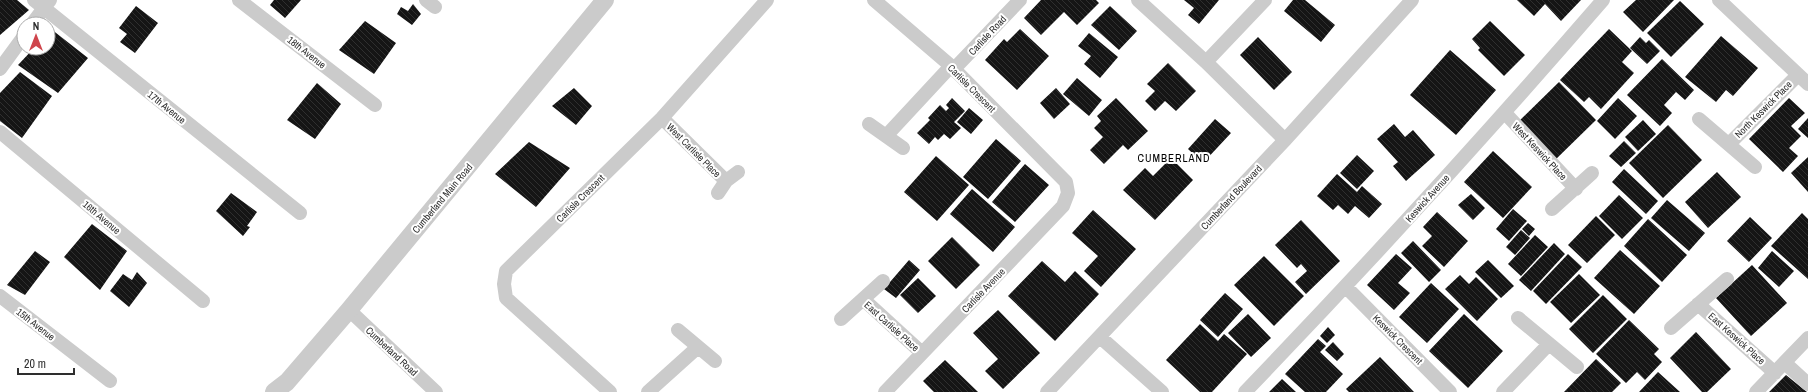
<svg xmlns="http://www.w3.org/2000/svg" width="1808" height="392" font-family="'Archivo Narrow',sans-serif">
<defs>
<pattern id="building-back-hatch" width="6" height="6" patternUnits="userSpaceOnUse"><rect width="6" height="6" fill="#151515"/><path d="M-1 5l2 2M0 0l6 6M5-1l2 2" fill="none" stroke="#2f2f2f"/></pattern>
</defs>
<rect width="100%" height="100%" fill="#fff"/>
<path fill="url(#building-back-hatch)" d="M0,0H17L29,10L0,35Z
M274,0H301L285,18L270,5Z
M1041,0H1096L1099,3L1077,25L1064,12L1041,35L1024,18Z
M1184,0H1219L1199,24L1188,15L1194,8Z
M1293,0H1305L1335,25L1321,42L1284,11Z
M1517,0H1581L1561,21L1545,4L1534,16Z
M1636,0H1674L1643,32L1623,12Z
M1680,1L1704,24L1671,57L1647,33Z
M413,4L421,14L412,25L397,14L401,7L408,11Z
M136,6L158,23L135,53L120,42L127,34L119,28Z
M1110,6L1137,31L1119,50L1091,25Z
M365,21L396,43L374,74L339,50Z
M1490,21L1525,55L1504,76L1478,50L1480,48L1472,39Z
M51,29L88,58L58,93L18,65L34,48H48V32Z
M1020,29L1049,56L1017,90L985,60L1004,39L1007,42Z
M1609,29L1632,51L1622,62L1634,73L1601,109L1589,97L1584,102L1560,80Z
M1089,33L1118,57L1100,78L1084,64L1091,56L1078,46Z
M1721,36L1758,68L1733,96L1726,90L1716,102L1685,77Z
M1258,37L1292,72L1274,90L1240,55Z
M1640,37L1646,43L1649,40L1660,51L1647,64L1630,48Z
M1450,50L1496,90L1456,135L1410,95Z
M1662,59L1694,90L1685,100L1676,92L1664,105L1672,113L1660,126L1627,95Z
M1168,63L1196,91L1176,111L1165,101L1155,111L1145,101L1155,91L1147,84Z
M20,72L52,96L22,138L0,121V93Z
M1077,78L1102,100L1089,116L1063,94Z
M1559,82L1596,120L1553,162L1516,124Z
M317,83L341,104L315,139L287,120Z
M574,88L592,106L576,125L552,106Z
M1056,88L1070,104L1054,119L1040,103Z
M952,98L965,111L954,122L961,128L950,139L944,134L938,140L935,137L929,144L917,133L930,120L928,118L940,105L946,111L949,108L946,105Z
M1116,98L1148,131L1128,150L1123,145L1104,164L1090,150L1103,137L1094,128L1101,121L1097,116Z
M1618,98L1637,116L1615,139L1597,121Z
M1789,98L1805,113L1791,126L1801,136L1789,148L1798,156L1783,172L1749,139Z
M969,108L983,120L971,134L957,122Z
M1808,118V138L1798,129Z
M1215,119L1231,133L1203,163L1188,149Z
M1643,120L1656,134L1638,151L1625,137Z
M1394,124L1405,137L1413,130L1435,155L1406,181L1393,166L1398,162L1377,139Z
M1668,125L1702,160L1663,198L1629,163Z
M996,139L1021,161L988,199L963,177Z
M1624,141L1636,153L1621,167L1609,156Z
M529,142L570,168L536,207L495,174Z
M1493,151L1532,187L1503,218L1464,182Z
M1357,155L1374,171L1357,189L1340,173Z
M936,156L969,185L937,221L904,192Z
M1808,157V192L1791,173Z
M1171,158L1193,180L1155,220L1123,190L1145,168L1153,176Z
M1025,164L1049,185L1015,222L992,202Z
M1624,169L1658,201L1646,214L1612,182Z
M1717,172L1741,197L1708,228L1685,202Z
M1337,174L1357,192L1362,186L1382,204L1369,218L1355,206L1348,214L1338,205L1333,210L1317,196Z
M972,189L1015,227L993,252L950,214Z
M231,193L257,212L247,226L250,227L243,236L216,211Z
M1471,194L1485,208L1473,220L1458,205Z
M1619,195L1643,218L1622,239L1599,216Z
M1667,200L1705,233L1689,251L1651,218Z
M1513,209L1527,221L1509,241L1496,229Z
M1093,210L1136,249L1101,287L1084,271L1098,256L1072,233Z
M1437,212L1468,241L1444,267L1422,246L1432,236L1423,227Z
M1802,213L1808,219V279L1771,246Z
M1596,216L1615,235L1587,263L1568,245Z
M1750,217L1772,238L1749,262L1727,241Z
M1648,219L1687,255L1662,282L1624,246Z
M1301,220L1340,261L1306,294L1295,282L1307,271L1301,264L1297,268L1275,245Z
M1528,223L1535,229L1529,236L1522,229Z
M92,224L127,251L100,290L64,257Z
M1521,230L1530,238L1515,255L1506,247Z
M1535,235L1548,247L1521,276L1508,264Z
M952,237L980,265L956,289L928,261Z
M1413,241L1441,270L1429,282L1401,253Z
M1554,243L1565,254L1531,291L1519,280Z
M1620,250L1660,286L1634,314L1594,278Z
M35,251L50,262L25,295L7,285Z
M1772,251L1794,271L1779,287L1758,268Z
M1396,254L1412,268L1398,283L1410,293L1394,310L1367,285Z
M1568,254L1582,267L1546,304L1533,291Z
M1264,256L1304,296L1274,326L1234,285Z
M909,260L920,270L896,298L884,289Z
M1488,260L1514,286L1501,298L1475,272Z
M1042,261L1065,282L1075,271L1099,294L1055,341L1008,296Z
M1752,265L1787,303L1751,336L1716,298Z
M137,272L147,283L129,307L110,291L123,274L132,280Z
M1579,274L1600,295L1571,323L1550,302Z
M1460,275L1469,284L1476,277L1498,299L1477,321L1445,289Z
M918,278L936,296L918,313L900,295Z
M1431,283L1459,309L1427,343L1399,317Z
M1225,293L1243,309L1218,337L1200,320Z
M1603,295L1627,319L1593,353L1569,329Z
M998,310L1040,353L1003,389L985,371L998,359L973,333Z
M1248,314L1271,338L1251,357L1228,333Z
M1464,314L1503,351L1468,388L1429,351Z
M1629,320L1659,349L1654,354L1662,362L1645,380L1637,372L1626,383L1596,354Z
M1200,324L1218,341L1224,334L1247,354L1212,392H1200L1166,360Z
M1328,327L1335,335L1327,343L1320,336Z
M1696,332L1731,369L1707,392H1702L1670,358Z
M1318,339L1326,346L1320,352L1343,374L1326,392H1305L1285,374Z
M1333,342L1344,354L1337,361L1325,350Z
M1380,357L1414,392H1349L1346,389Z
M1596,359L1621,383L1612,392H1564Z
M945,360L978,392H934L923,381Z
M1658,372L1680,392H1639Z
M1786,375L1807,392H1769Z
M1282,379L1296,392H1269Z"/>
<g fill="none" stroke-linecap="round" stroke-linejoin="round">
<path stroke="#cbcbcb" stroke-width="14" d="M34,0L300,213
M239,0L375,105
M426,0L435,7
M874,0L951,66L1066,182L1068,193L1063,206L885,392
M1138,0L1206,62L1285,140
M1719,0L1808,84
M32,24L50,0
M1206,62L1265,0
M0,69L24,36
M954,69L1020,0
M1505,113L1576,189
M662,118L726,181
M1699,119L1755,167
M869,124L903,148
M0,132L203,301
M886,136L951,66
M1729,144L1798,75
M718,193L726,181L738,172
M1552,209L1592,173
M1346,287L1450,392
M0,296L110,381
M863,299L922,353
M1698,304L1775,373
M349,310L436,392
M1518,318L1577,367
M841,319L883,281
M1671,328L1727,279
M678,330L715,361
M1100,337L1162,392
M1785,363L1808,384
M610,392L506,298L504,284L506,271L662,118L767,0
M648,392L698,347
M1047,392L1285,140L1412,0
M1245,392C1368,264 1487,134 1603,0
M1503,392L1549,344
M1756,392L1808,338"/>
<path stroke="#cbcbcb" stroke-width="18" d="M274,392L287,382L349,310L605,0"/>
</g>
<g text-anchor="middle" stroke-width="4" stroke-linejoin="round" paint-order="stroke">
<g font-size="10" fill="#2e2e2e" stroke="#fff">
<text transform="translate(987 35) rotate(-47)" y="4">Carlisle Road</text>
<text transform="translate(307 52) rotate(38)" y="4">18th Avenue</text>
<text transform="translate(972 88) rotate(45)" y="4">Carlisle Crescent</text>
<text transform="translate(167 107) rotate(39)" y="4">17th Avenue</text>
<text transform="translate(1763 109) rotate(-45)" y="4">North Keswick Place</text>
<text transform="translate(694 150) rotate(45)" y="4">West Carlisle Place</text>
<text transform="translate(1540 151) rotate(47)" y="4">West Keswick Place</text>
<text transform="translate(1231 197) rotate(-47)" y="4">Cumberland Boulevard</text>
<text transform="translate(442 198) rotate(-50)" y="4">Cumberland Main Road</text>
<text transform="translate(580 198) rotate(-45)" y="4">Carlisle Crescent</text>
<text transform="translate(1427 198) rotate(-48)" y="4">Keswick Avenue</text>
<text transform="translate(102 217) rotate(40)" y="4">16th Avenue</text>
<text transform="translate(983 290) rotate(-46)" y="4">Carlisle Avenue</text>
<text transform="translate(36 324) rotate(38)" y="4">15th Avenue</text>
<text transform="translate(892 326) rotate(42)" y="4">East Carlisle Place</text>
<text transform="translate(1737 338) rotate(42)" y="4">East Keswick Place</text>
<text transform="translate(1398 339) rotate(45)" y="4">Keswick Crescent</text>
<text transform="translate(392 351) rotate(43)" y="4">Cumberland Road</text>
</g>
<g font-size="11" letter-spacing="1" fill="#000" stroke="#fff">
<text x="1174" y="162">CUMBERLAND</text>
</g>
</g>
<g transform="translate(36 36)"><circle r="19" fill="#ffffff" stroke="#ababab"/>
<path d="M0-3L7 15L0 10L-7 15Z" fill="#cf454c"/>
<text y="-6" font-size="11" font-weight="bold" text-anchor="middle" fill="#2e2e2e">N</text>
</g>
<path d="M18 368v6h56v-6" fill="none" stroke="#2e2e2e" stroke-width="2"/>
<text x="24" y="368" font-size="12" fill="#2e2e2e" stroke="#ffffff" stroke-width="3" paint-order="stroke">20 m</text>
</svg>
